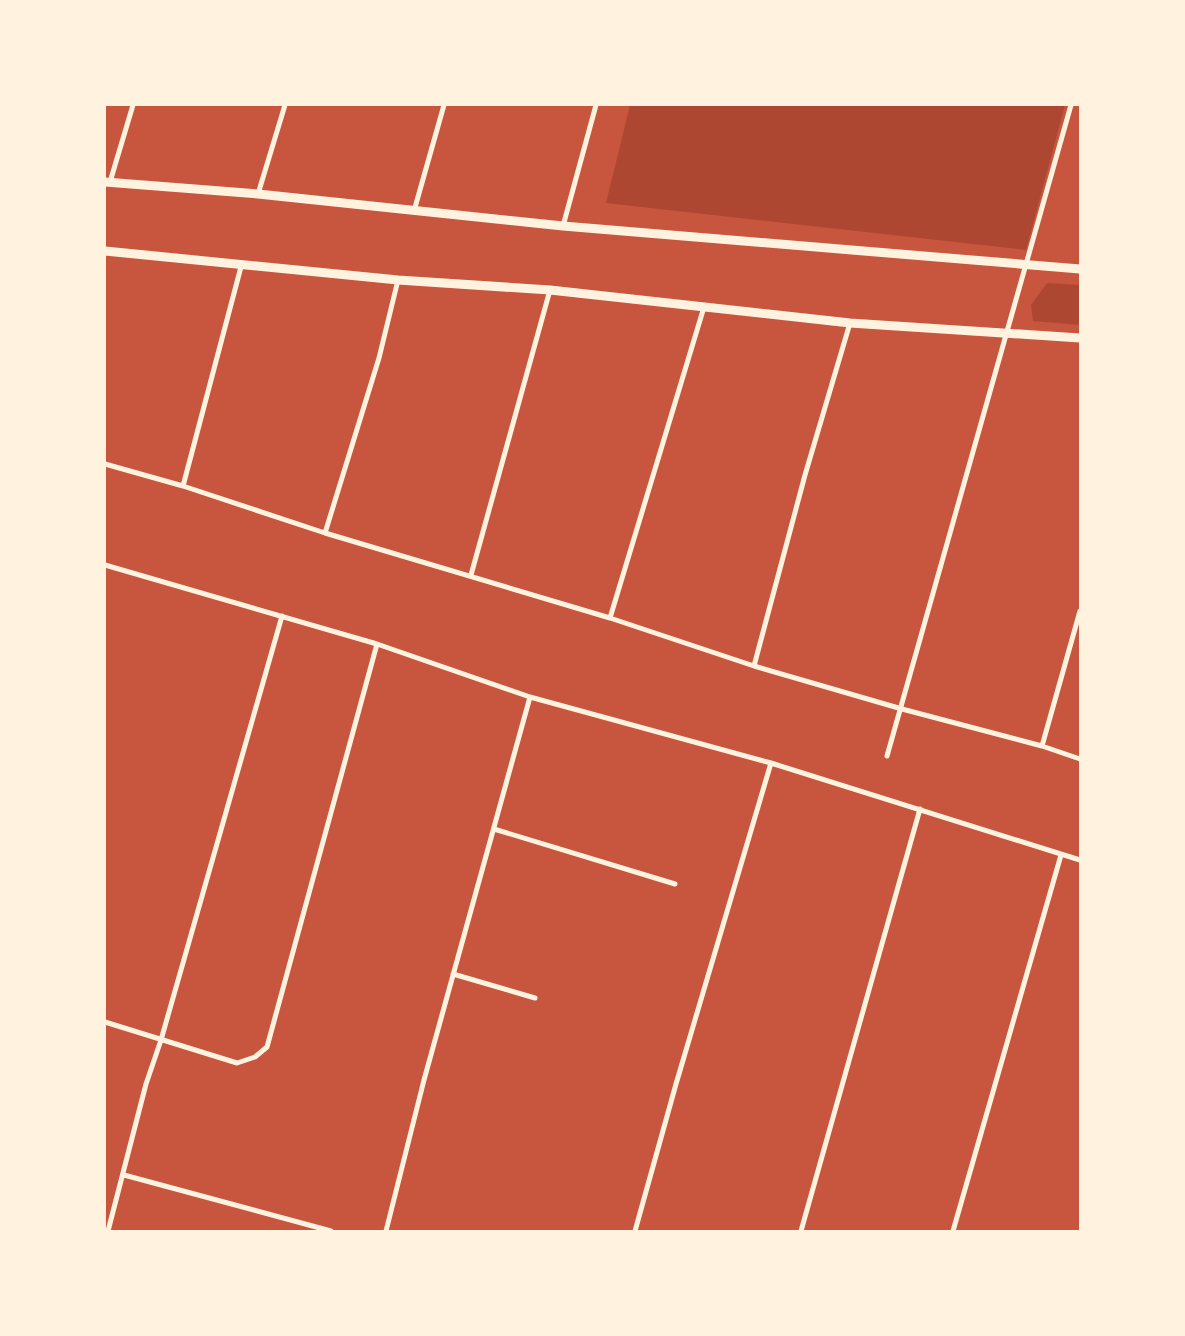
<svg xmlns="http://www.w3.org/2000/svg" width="1185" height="1336" font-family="'Fira Sans',sans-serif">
<rect width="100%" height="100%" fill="#c8553d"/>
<path fill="#ae4732" d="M630,105H1065L1026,250L606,203Z
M1047,283L1080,285V325L1033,321L1031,305Z"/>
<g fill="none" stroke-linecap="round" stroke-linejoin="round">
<path stroke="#fff3e0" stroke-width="5" d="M110,182L133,105
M258,194L285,105
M414,211L444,105
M563,226L596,105
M105,464L183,486L325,533L610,618L754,666L902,709L1042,746L1080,759
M183,486L242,263
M325,533L379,358L398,280
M105,565L377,644L530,697L771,763L1080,860
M471,575L550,290
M610,618L704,307
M754,666L805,475L850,323
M1042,746L1080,611
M887,756L1071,105
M494,829L675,884
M453,974L535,998
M105,1022L237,1063L255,1057L267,1047L377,644
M124,1175L331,1231
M108,1231L146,1084L161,1040L282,616
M386,1231L424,1080L530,697
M635,1231L676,1084L771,763
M801,1231L920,809
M953,1231L1061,855"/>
<path stroke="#fff3e0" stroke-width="9" d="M105,182L258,194L563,226L1080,269
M105,251L398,280L550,290L850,323L1080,338"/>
</g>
<rect width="1185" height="1336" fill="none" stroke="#fff3e0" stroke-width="212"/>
</svg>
